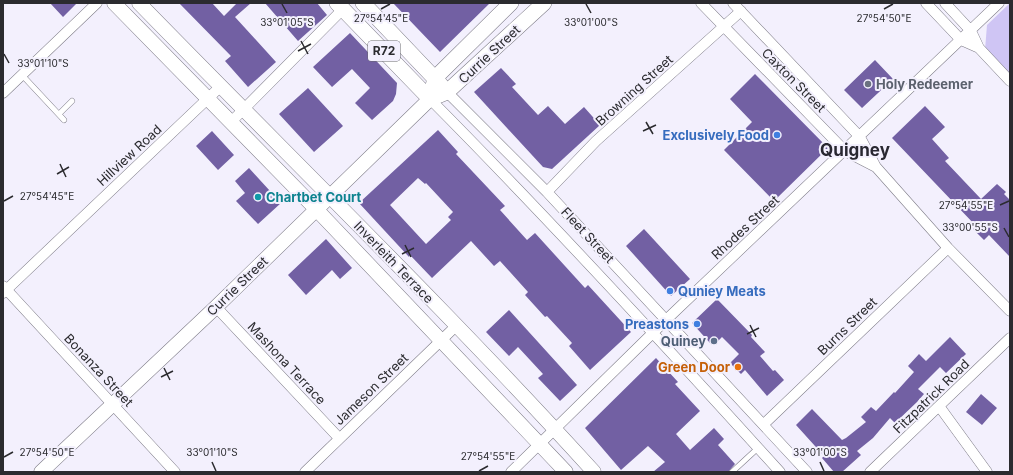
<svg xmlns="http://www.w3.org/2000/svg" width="1013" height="475" font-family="Inter,sans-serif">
<rect width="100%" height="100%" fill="#f3f0fd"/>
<path fill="#cfc5f4" d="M1010,3V75L985,50L987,25Z"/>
<path fill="#7260a3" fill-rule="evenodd" d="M50,3H77L63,17Z
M179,3H212L224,16L237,3H251L235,17L276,62L248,87L225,61L231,56Z
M265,3H317L327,15L298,41Z
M393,3H490L440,52Z
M350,33L397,83L396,94L393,101L372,120L355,103L370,88L352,69L332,87L313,67Z
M875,60L893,79L862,108L844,90Z
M501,68L516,84L512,87L538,115L548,106L565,124L584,107L600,125L552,169L543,167L474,92Z
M755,74L828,148L774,201L724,150L752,122L730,99Z
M308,88L343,126L314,152L279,114Z
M925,106L945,127L932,139L949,158L945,161L981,199L997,184L1006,192L1004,194L1010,200V257L989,235L984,240L973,229L976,226L892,138Z
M438,130L458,152L456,154L505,206L500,210L527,240L535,233L585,288L588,285L631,332L590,370L569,346L572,343L547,316L545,317L525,295L528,292L500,261L494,266L471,241L432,278L410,255L409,257L359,203ZM418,178L425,184L426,183L453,212L448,217L451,220L426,244L390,205Z
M212,131L234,155L218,170L196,146Z
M249,168L281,203L258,224L236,201L245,193L235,181Z
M644,229L690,279L671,296L626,246Z
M326,239L352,268L340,279L332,270L306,295L288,275Z
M717,299L752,335L751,337L765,352L760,356L773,371L775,370L784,380L767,396L745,370L741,374L730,363L739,354L722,337L715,344L710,343L692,323Z
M509,310L577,385L560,401L538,378L543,374L518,347L509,356L486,332Z
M950,337L966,354L946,373L940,367L918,389L924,394L917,402L895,423L890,418L873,438L857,451L861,455L842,472H834L822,458L824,456L796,425L812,409L842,440L846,438L866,422L861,417L871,407L876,411L894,392L895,393L914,372L908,366L919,354L926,361Z
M656,358L678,382L675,384L700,411L676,434L690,450L714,428L724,439L718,445L735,464L728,472H653L665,462L648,446L621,470L585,428Z
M981,394L997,408L982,425L966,412Z"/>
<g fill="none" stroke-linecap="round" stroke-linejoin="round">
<defs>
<path id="lane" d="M22,75L64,120
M59,114L72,101
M732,472L758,448"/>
<path id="street" d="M701,3L845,151L876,167
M733,3L860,137L876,167L948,248L1010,311
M926,3L961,40L979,48
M945,3L971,31L979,48L1010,81
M447,92L547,192L807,472
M3,93L97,3
M430,99C550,220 665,345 780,472
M231,122L343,9
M547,192L596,141L741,11
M3,286L175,472
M3,293L220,87
M216,307L339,438
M939,406L987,472
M764,424L948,248
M305,472L456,326
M511,472L666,320L999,3
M870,472L1010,338"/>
<path id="secondary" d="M114,3L316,209L566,472
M139,3C291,159 448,311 594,472
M41,472L216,307L430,99"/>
<path id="primary" d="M337,3L430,99
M363,3L441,85
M430,99L447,92L544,3
M430,99L435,78L511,3"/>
</defs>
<use href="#lane" stroke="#7e7c87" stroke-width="6"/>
<use href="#street" stroke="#7e7c87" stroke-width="11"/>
<use href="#secondary" stroke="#7e7c87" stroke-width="15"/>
<use href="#primary" stroke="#7e7c87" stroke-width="16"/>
<use href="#lane" stroke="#fff" stroke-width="5"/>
<use href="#street" stroke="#fff" stroke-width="10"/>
<use href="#secondary" stroke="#fff" stroke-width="14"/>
<use href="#primary" stroke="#fff" stroke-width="15"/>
</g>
<path fill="none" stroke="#2b2b2f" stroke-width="1.5" d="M282,4L287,13M586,4L591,13M381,9L390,4M884,9L893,4M301,41L308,54M298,51L311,44M4,54L9,63M646,122L653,134M643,131L656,125M60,164L66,177M57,174L69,167M4,201L13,196M1000,205L1009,201M1004,228L1009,237M405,245L411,257M402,254L414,248M750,325L756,337M747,334L759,328M164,368L170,380M161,377L173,371M4,457L13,452M212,462L216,471M820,462L824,471M479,471L488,466"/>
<circle fill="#6b7280" stroke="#f3f0fd" stroke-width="1.5" cx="868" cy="84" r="4"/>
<g fill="#3f7fe0" stroke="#f3f0fd" stroke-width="1.5">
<circle cx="777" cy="135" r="4"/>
<circle cx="670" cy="291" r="4"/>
<circle cx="697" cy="324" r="4"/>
</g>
<circle fill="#0f9aa8" stroke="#f3f0fd" stroke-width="1.5" cx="258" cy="197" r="4"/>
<circle fill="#5c6f8a" stroke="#f3f0fd" stroke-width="1.5" cx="714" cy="341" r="4"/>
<circle fill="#e8710a" stroke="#f3f0fd" stroke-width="1.5" cx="738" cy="367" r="4"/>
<g text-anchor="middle" stroke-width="4" stroke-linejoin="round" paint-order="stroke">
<rect fill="#f3f0fd" stroke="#67666d" stroke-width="1" x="368" y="41" width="32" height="20" rx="3"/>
<g font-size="12" font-weight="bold" fill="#2b2b2f">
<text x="384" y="55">R72</text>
</g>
<g font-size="13" fill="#2b2b2f" stroke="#f3f0fd">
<text transform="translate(489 54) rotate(-43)" y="5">Currie Street</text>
<text transform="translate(794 80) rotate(45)" y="5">Caxton Street</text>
<text transform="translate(634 90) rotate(-42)" y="5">Browning Street</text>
<text transform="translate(129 155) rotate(-43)" y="5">Hillview Road</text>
<text transform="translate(745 227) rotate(-43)" y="5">Rhodes Street</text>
<text transform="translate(588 235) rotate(47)" y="5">Fleet Street</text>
<text transform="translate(394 262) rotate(46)" y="5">Inverleith Terrace</text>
<text transform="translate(237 286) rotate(-44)" y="5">Currie Street</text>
<text transform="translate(847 326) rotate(-44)" y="5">Burns Street</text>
<text transform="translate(287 363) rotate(47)" y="5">Mashona Terrace</text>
<text transform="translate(99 370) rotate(47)" y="5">Bonanza Street</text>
<text transform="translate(371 389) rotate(-44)" y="5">Jameson Street</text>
<text transform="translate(931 396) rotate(-44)" y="5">Fitzpatrick Road</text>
</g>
<g font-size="13" font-weight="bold" fill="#5b616d" stroke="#f3f0fd" text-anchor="start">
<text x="876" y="89">Holy Redeemer</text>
</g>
<g font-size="13" font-weight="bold" fill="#366cbe" stroke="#f3f0fd" text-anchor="end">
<text x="769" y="140">Exclusively Food</text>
<text x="678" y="296" text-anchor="start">Quniey Meats</text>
<text x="689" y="329">Preastons</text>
</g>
<g font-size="13" font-weight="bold" fill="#0d838f" stroke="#f3f0fd" text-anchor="start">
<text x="266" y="202">Chartbet Court</text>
</g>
<g font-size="13" font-weight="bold" fill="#4e5e75" stroke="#f3f0fd" text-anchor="end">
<text x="706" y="346">Quiney</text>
</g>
<g font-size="13" font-weight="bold" fill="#c56008" stroke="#f3f0fd" text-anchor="end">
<text x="730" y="372">Green Door</text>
</g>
<g font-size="17" font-weight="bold" fill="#292831" stroke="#f3f0fd">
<text x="855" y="156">Quigney</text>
</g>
</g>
<g font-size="10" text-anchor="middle" fill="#2b2b2f" stroke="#f3f0fd" stroke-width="4" stroke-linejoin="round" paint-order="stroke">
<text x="381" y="22">27°54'45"E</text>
<text x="884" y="22">27°54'50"E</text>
<text x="287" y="26">33°01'05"S</text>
<text x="591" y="26">33°01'00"S</text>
<text x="43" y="67">33°01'10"S</text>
<text x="47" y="200">27°54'45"E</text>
<text x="966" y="209">27°54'55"E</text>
<text x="970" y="231">33°00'55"S</text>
<text x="212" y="456">33°01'10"S</text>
<text x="820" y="456">33°01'00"S</text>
<text x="47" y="456">27°54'50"E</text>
<text x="488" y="460">27°54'55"E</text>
</g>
<rect width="1013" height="475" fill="none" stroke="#2b2b2f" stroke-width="8"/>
</svg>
